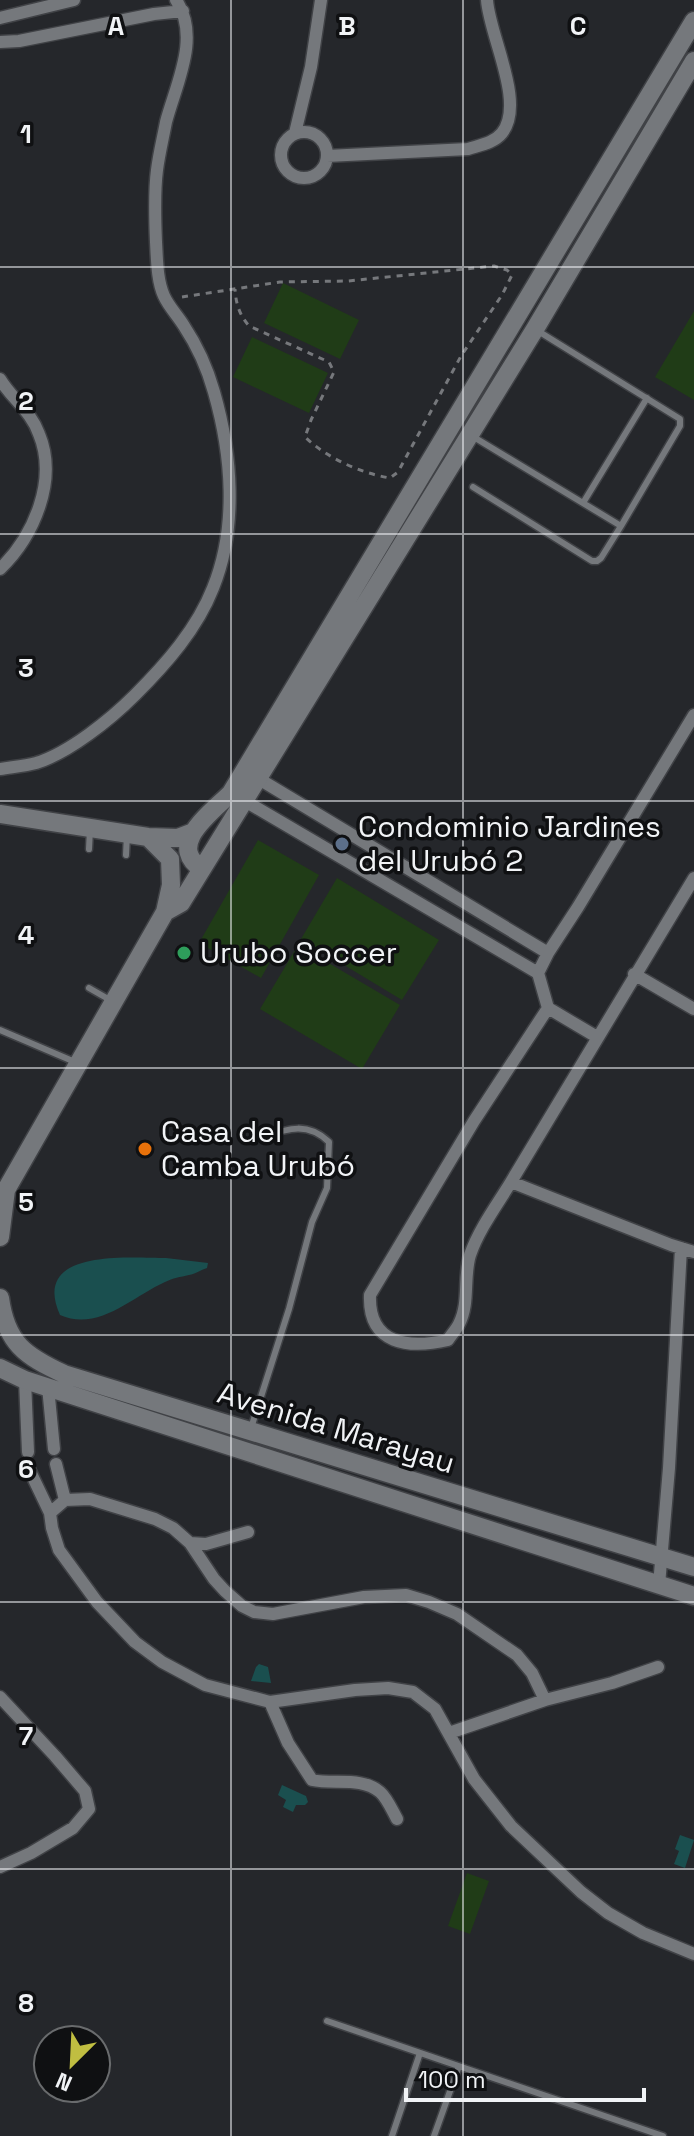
<svg xmlns="http://www.w3.org/2000/svg" width="694" height="2136" font-family="'Space Grotesk',sans-serif">
<rect width="100%" height="100%" fill="#25272b"/>
<path fill="#203c17" d="M283,283L359,320L340,359L264,323Z
M694,311V400L655,377Z
M252,337L328,373L309,413L233,377Z
M258,840L319,875L261,978L199,943Z
M337,878L439,940L402,1000L301,939Z
M298,945L400,1005L362,1069L260,1009Z
M467,1873L489,1881L470,1934L448,1926Z"/>
<path fill="#1a4f4f" d="M166,1258L208,1263L207,1268C201,1270 195,1274 189,1275C180,1277 173,1278 165,1282C132,1297 98,1332 60,1315C30,1248 129,1258 166,1258Z
M259,1664L268,1667L271,1683L251,1681L256,1667Z
M282,1785L306,1796L308,1802L305,1805H296L293,1812L283,1807L286,1800L278,1795Z
M680,1835L694,1840L685,1868L674,1864L679,1851L675,1849Z"/>
<g fill="none" stroke-linecap="round" stroke-linejoin="round">
<defs>
<path id="lane" d="M472,436L621,526L680,426V419L538,331
M473,487L592,561H597L601,558L621,526
M583,503L647,398
M89,849L90,829
M126,855L127,834
M89,988L110,1000
M0,1030L75,1062
M251,1428L289,1309L312,1222L327,1188L329,1142C308,1122 289,1128 263,1137
M327,2021L663,2136
M392,2136L420,2053
M434,2136L459,2066"/>
<path id="street" d="M0,18L74,0
M0,42L19,41L154,14L183,11
M281 155a23 23 0 1 1 46 0a23 23 0 1 1-46 0Z
M295,133L311,67L321,0
M327,156L468,149C480,145 494,143 502,133C526,103 489,35 487,0
M0,379C12,399 31,411 39,434C58,480 34,536 0,569
M0,769C12,767 25,766 36,763C69,753 111,719 135,695C166,664 197,629 213,588C238,526 232,455 214,392C207,367 198,347 184,326C178,316 169,307 164,296C157,281 157,259 156,242C155,219 154,193 157,170C159,154 163,138 166,122C176,84 201,37 176,0
M259,779L548,953
M245,801L538,973
M694,878L511,1182L671,1245L694,1252
M634,974L694,1009
M597,1037L548,1008L538,973L548,953L578,907L694,715
M511,1182C497,1205 479,1229 470,1255C463,1278 470,1303 459,1324C456,1330 451,1335 448,1340C409,1349 368,1345 370,1295L474,1121L548,1008
M25,1380L28,1452
M48,1387L54,1449
M56,1464L65,1500
M28,1467L50,1513
M190,1543L206,1544L248,1532
M659,1585L669,1468L681,1248
M0,1697L55,1756L85,1791L89,1809L73,1828L31,1853L0,1867
M545,1700L532,1673L517,1655L457,1614L429,1602L406,1595L364,1597L273,1614L254,1612L242,1606L225,1591L214,1579L190,1543L173,1528L155,1519L90,1499L65,1500L50,1513L52,1528L59,1550L97,1602L135,1642L162,1662L205,1685L270,1702L355,1690L388,1688L413,1692L435,1709L474,1779L511,1826L581,1892L608,1913L643,1933L694,1954
M270,1702L288,1743L312,1780C334,1785 361,1776 380,1792C387,1798 392,1810 397,1819
M449,1733L545,1700L612,1683L658,1667"/>
<path id="secondary" d="M0,814L148,837L178,838L191,833
M148,837L170,859L171,885L165,912
M202,869C165,845 212,812 231,793L694,21
M0,1194L6,1190L165,912L181,903L535,329L694,61
M0,1237L6,1190
M0,1298C6,1343 25,1356 64,1374L694,1567
M0,1368L25,1380L694,1596"/>
</defs>
<use href="#lane" stroke="#404246" stroke-width="9"/>
<use href="#street" stroke="#404246" stroke-width="15"/>
<use href="#secondary" stroke="#404246" stroke-width="21"/>
<path stroke="#76787c" stroke-width="3" stroke-dasharray="6 6" stroke-linecap="butt" d="M182,297L280,282L348,281L494,266L507,270L512,275L502,295L461,356L398,472L390,478C360,473 327,458 305,437L311,420L334,372L329,362L249,326C239,314 236,304 235,289"/>
<use href="#lane" stroke="#75787c" stroke-width="6"/>
<use href="#street" stroke="#75787c" stroke-width="12"/>
<use href="#secondary" stroke="#75787c" stroke-width="18"/>
</g>
<path fill="none" stroke="#f1f3f6" stroke-width="2" stroke-opacity="0.55" d="M231,0V2136M463,0V2136M0,267H694M0,534H694M0,801H694M0,1068H694M0,1335H694M0,1602H694M0,1869H694"/>
<circle fill="#5c6f8a" stroke="#0f1012" stroke-width="3" cx="342" cy="844" r="8"/>
<circle fill="#2e9e5b" stroke="#0f1012" stroke-width="3" cx="184" cy="953" r="8"/>
<circle fill="#e8710a" stroke="#0f1012" stroke-width="3" cx="145" cy="1149" r="8"/>
<g text-anchor="middle" stroke-width="7" stroke-linejoin="round" paint-order="stroke">
<g font-size="30" fill="#f1f3f6" stroke="#0f1012" text-anchor="start">
<text x="358" y="837">Condominio Jardines<tspan x="358" dy="34">del Urubó 2</tspan></text>
<text x="200" y="963">Urubo Soccer</text>
<text x="161" y="1142">Casa del<tspan x="161" dy="34">Camba Urubó</tspan></text>
</g>
<g font-size="30" fill="#f1f3f6" stroke="#0f1012">
<text transform="translate(336 1428) rotate(17)" y="10">Avenida Marayau</text>
</g>
</g>
<g font-size="26" text-anchor="middle" font-weight="bold" fill="#f1f3f6" stroke="#0f1012" stroke-width="7" stroke-linejoin="round" paint-order="stroke">
<text x="116" y="35">A</text>
<text x="347" y="35">B</text>
<text x="578" y="35">C</text>
<text x="26" y="143">1</text>
<text x="26" y="410">2</text>
<text x="26" y="677">3</text>
<text x="26" y="944">4</text>
<text x="26" y="1211">5</text>
<text x="26" y="1478">6</text>
<text x="26" y="1745">7</text>
<text x="26" y="2012">8</text>
</g>
<g transform="translate(72 2064) rotate(204)"><circle r="38" fill="#0f1012" stroke="#696b6d" stroke-width="2"/>
<path d="M0-6L14 30L0 20L-14 30Z" fill="#c0be41"/>
<text y="-12" font-size="22" font-weight="bold" text-anchor="middle" fill="#f1f3f6">N</text>
</g>
<path d="M406 2088v12h238v-12" fill="none" stroke="#f1f3f6" stroke-width="4"/>
<text x="418" y="2088" font-size="24" fill="#f1f3f6" stroke="#0f1012" stroke-width="6" paint-order="stroke">100 m</text>
</svg>
